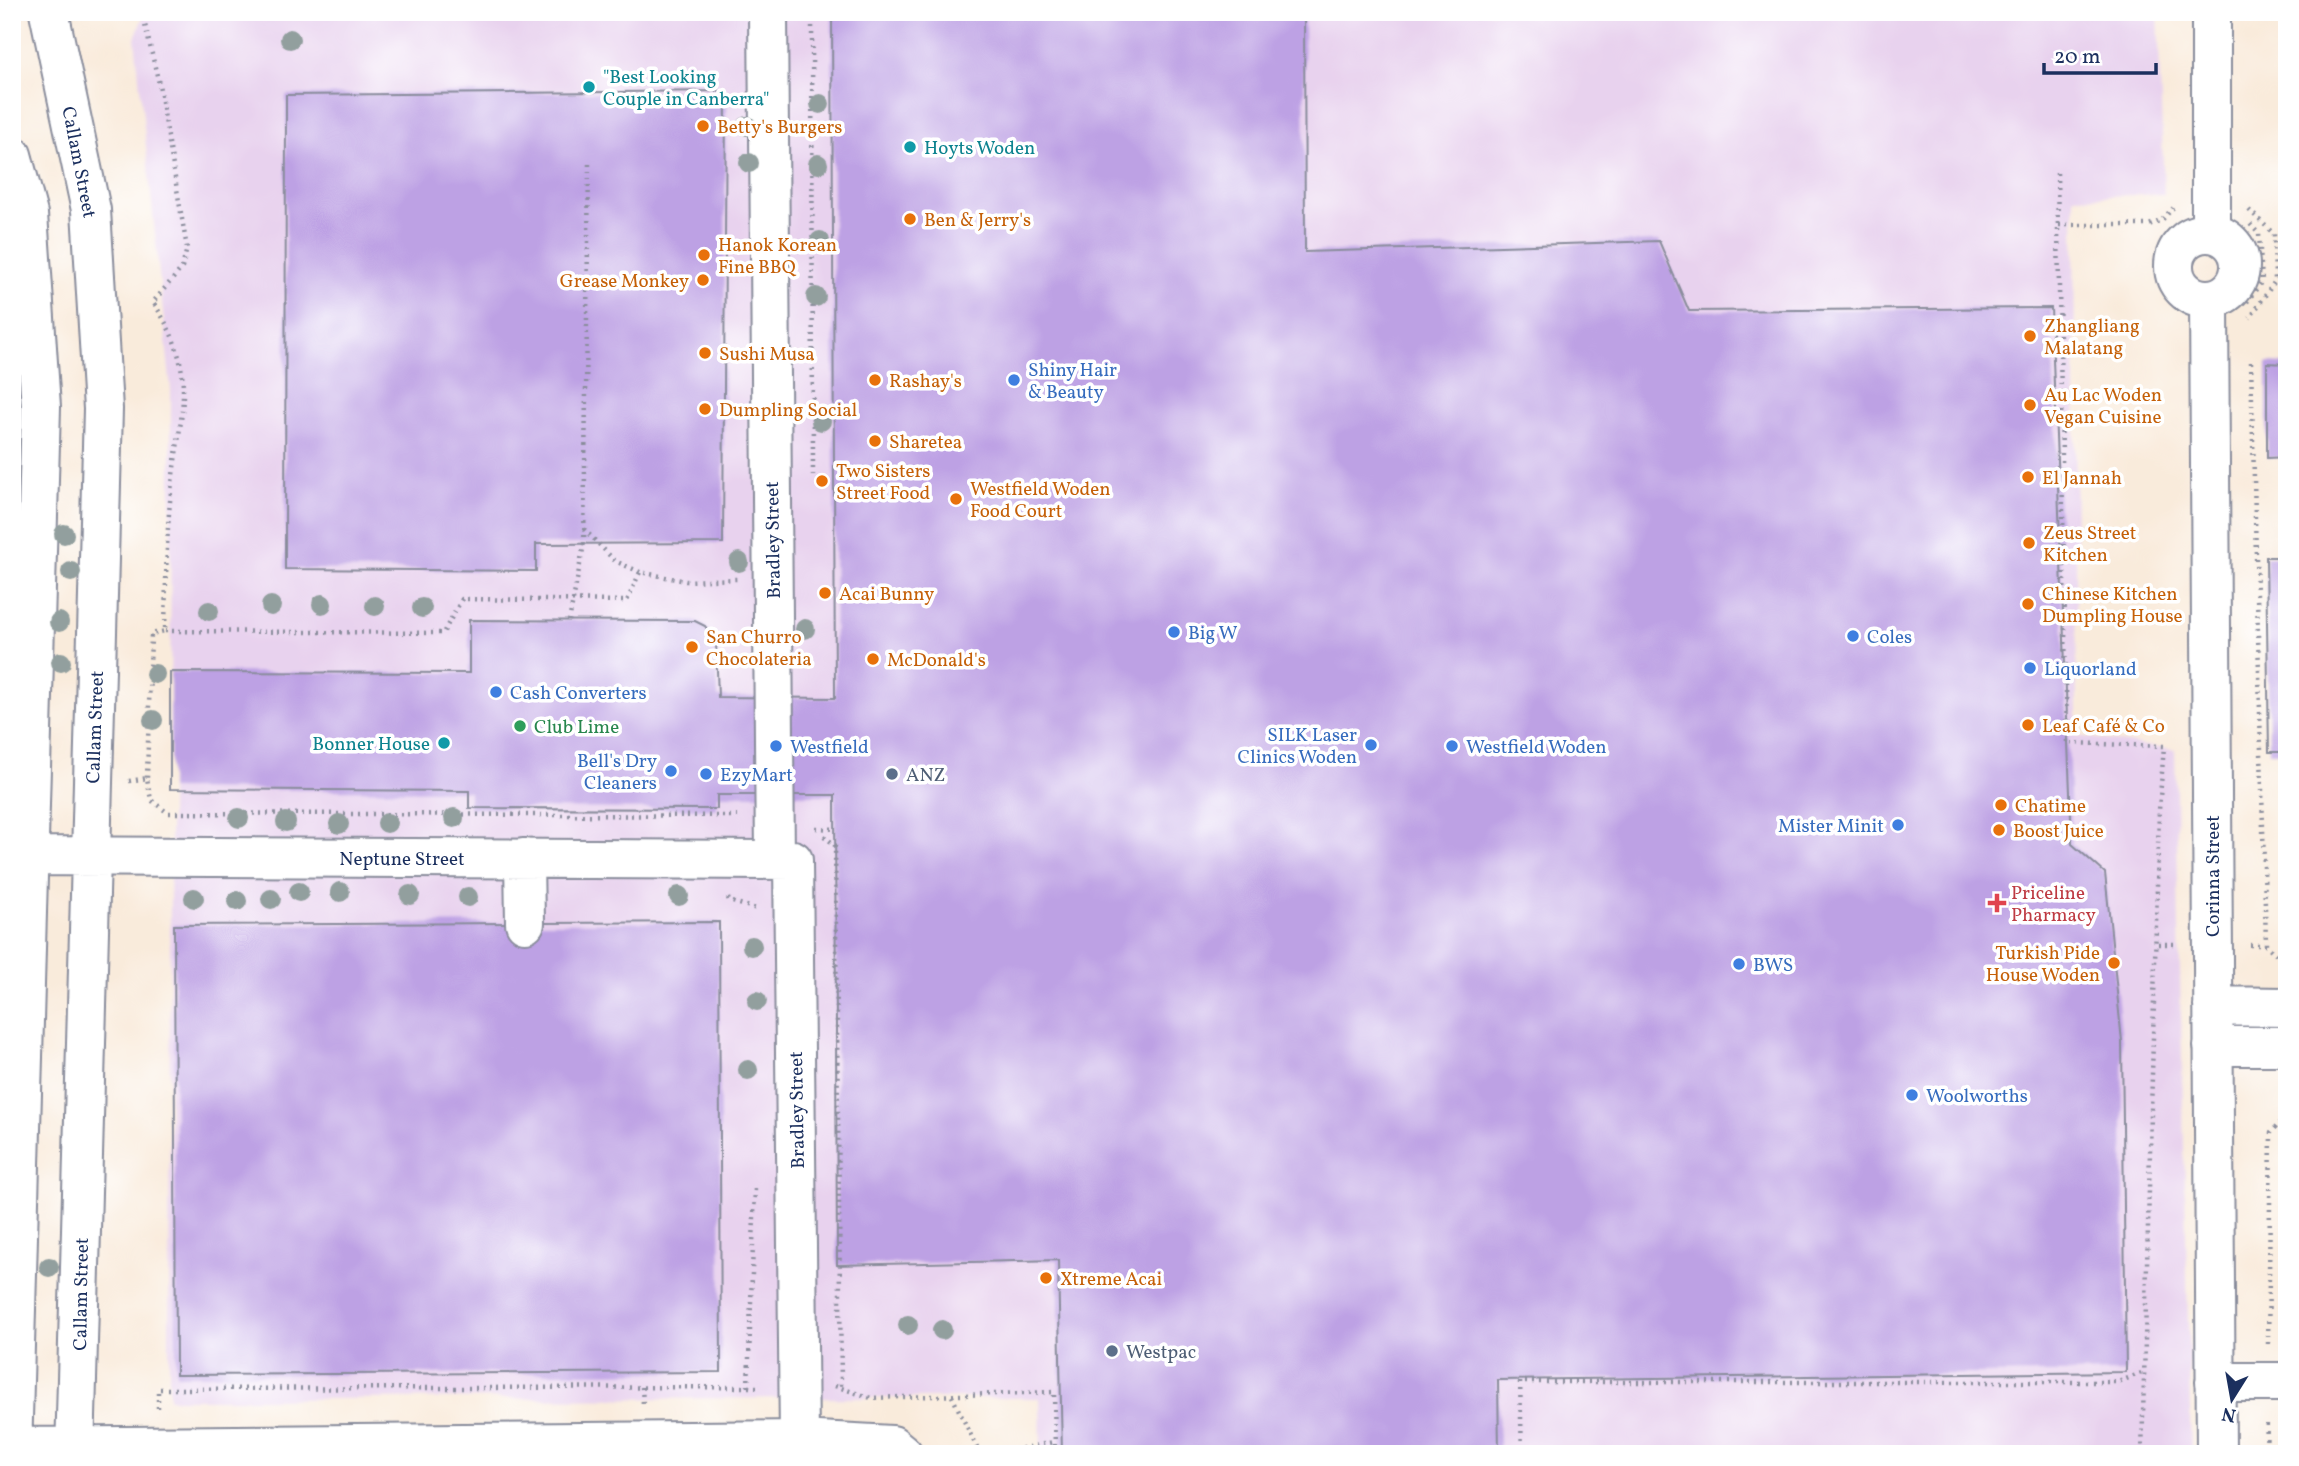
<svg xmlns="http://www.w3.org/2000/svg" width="2299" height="1466" font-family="Vollkorn,serif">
<rect width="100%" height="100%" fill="#fff"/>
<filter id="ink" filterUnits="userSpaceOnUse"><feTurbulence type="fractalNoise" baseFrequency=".0143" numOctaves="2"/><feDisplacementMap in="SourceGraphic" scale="14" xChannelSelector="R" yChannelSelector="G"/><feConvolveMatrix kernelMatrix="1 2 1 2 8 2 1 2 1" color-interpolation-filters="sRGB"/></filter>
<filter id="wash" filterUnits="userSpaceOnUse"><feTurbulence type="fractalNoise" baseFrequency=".00686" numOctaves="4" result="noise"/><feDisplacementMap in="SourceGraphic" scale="28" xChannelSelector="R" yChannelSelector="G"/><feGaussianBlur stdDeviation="1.57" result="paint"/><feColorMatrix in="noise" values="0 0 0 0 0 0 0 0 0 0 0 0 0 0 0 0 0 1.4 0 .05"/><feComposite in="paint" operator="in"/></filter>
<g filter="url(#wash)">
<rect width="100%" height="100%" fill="#f9ebdb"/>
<path fill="#e8d2ee" d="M145,12H2158L2164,194L2074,197L2077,736L2175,750L2191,1454H1041L1040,1398L169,1399L171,390L135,38Z"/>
<g id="blocks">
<path fill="#bda1e4" d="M832,12H1304L1305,252L1659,241L1689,311L2051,308L2072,844L2105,873L2122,1042L2126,1372L1498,1380L1499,1454H1062L1058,1260L837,1265L835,795H717V809L469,808V791L170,789V672L469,673V620L695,621L705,626L716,642L718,697L835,698Z
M726,91L723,543L536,544V571L285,569L286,95Z
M2267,363L2287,364V457L2267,458Z
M2266,557H2287V752H2269Z
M719,922L721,1372L176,1375L174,925Z"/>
</g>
</g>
<g filter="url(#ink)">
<use href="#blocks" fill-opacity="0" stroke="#8a8d9c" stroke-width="2"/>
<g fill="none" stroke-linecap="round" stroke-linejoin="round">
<defs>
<path id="minor" d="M49,12L91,210L103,409L75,1454
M768,12L775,860
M2211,12V233
M12,155L28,214L41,407L12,1454
M2174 266a33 33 0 1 1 66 0a33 33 0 1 1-66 0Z
M2209,299L2216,1454
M12,856L793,860L799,1440
M524,858L525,923
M2213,1006L2287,1007
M2213,1046H2287
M2215,1382H2287
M12,1447L799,1440L892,1445L903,1454"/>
</defs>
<use href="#minor" stroke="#8a8d9c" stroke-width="42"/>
<path stroke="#8a8d9c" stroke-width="4.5" stroke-dasharray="2 5" stroke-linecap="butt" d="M142,12L159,84L187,248L182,268L153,302C201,373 179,414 171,492C166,537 166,585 165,631L151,634L147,778
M812,12L813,480
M2057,173L2067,743L2164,746L2159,810L2142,1454
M2249,210L2274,234L2275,281L2250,318
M2059,225H2149L2162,220L2173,208
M2247,302L2262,281L2259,234L2250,224
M2251,362L2266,945
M584,529L615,561L640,572
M584,544L589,164
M165,631L443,633L462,599L627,601L640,572L686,581L737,579
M129,781L147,778L151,800L168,813L737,816
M816,828L835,829
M824,836L835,845L841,1386
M728,898L729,901L757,909
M2158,944H2175
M2250,945H2266L2287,965
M2268,1344L2271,1133L2287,1114
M835,1386L871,1398L1054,1392L1055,1454
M642,1387L643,1404
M748,1387L755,1188
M952,1396L980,1454
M158,1408V1389L760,1387
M1017,1454L1023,1448L1054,1442
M1522,1454L1520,1382H2118L2144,1372
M2266,1454L2267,1420"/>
<use href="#minor" stroke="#fff" stroke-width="38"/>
<path stroke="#8a8d9c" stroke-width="4.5" stroke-dasharray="2 5" stroke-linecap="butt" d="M569,621L584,544"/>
</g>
<g fill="#929f9e">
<circle cx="290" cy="39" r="10"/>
<circle cx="820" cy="104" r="10"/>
<circle cx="747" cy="126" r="10"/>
<circle cx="749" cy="163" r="10"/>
<circle cx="818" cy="164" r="10"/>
<circle cx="820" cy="241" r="10"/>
<circle cx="816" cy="297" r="10"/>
<circle cx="821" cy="421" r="10"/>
<circle cx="64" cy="534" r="10"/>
<circle cx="739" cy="562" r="10"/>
<circle cx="71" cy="572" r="10"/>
<circle cx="322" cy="604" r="10"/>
<circle cx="271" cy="606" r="10"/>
<circle cx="375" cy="606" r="10"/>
<circle cx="422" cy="608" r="10"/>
<circle cx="209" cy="611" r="10"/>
<circle cx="59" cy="622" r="10"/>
<circle cx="805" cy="629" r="10"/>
<circle cx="61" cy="662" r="10"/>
<circle cx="155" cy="674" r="10"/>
<circle cx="153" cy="720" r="10"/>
<circle cx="239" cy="818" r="10"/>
<circle cx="454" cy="818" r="10"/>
<circle cx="286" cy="822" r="10"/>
<circle cx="387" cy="823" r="10"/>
<circle cx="339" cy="824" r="10"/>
<circle cx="299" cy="892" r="10"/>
<circle cx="340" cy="892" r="10"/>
<circle cx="410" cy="895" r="10"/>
<circle cx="679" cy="896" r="10"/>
<circle cx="468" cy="897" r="10"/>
<circle cx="194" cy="898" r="10"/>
<circle cx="271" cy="899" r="10"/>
<circle cx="237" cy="901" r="10"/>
<circle cx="752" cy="946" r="10"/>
<circle cx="757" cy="1001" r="10"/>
<circle cx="748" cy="1070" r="10"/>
<circle cx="49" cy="1267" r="10"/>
<circle cx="908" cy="1325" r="10"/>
<circle cx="942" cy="1330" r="10"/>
</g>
</g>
<g fill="#0f9aa8" stroke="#fff" stroke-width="2.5">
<circle cx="589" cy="87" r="7"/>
<circle cx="910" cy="147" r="7"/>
<circle cx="444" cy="743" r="7"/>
</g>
<g fill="#e8710a" stroke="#fff" stroke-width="2.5">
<circle cx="703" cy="126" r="7"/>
<circle cx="910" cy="219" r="7"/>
<circle cx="704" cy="255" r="7"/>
<circle cx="703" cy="280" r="7"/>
<circle cx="2030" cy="336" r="7"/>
<circle cx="705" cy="353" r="7"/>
<circle cx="875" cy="380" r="7"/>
<circle cx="2030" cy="405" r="7"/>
<circle cx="705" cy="409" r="7"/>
<circle cx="875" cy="441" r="7"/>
<circle cx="2028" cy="477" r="7"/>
<circle cx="822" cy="481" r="7"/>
<circle cx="956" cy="499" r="7"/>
<circle cx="2029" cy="543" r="7"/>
<circle cx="825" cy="593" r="7"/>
<circle cx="2028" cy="604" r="7"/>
<circle cx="692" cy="647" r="7"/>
<circle cx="873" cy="659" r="7"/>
<circle cx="2028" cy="725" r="7"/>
<circle cx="2001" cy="805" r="7"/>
<circle cx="1999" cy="830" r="7"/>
<circle cx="2114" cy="963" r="7"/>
<circle cx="1046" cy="1278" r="7"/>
</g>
<g fill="#3f7fe0" stroke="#fff" stroke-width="2.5">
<circle cx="1014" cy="380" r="7"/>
<circle cx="1174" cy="632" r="7"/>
<circle cx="1853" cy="636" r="7"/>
<circle cx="2030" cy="668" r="7"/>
<circle cx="496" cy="692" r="7"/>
<circle cx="1371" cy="745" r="7"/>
<circle cx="776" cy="746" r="7"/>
<circle cx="1452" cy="746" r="7"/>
<circle cx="671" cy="771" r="7"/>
<circle cx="706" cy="774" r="7"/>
<circle cx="1898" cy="825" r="7"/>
<circle cx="1739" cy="964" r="7"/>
<circle cx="1912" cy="1095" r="7"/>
</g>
<circle fill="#2e9e5b" stroke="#fff" stroke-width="2.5" cx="520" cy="726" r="7"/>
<g fill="#5c6f8a" stroke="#fff" stroke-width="2.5">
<circle cx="892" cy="774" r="7"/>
<circle cx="1112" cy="1351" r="7"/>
</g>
<path fill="#e0444e" stroke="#fff" stroke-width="2.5" d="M1993.5 892.5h7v7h7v7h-7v7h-7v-7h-7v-7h7z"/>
<g text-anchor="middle" stroke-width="7" stroke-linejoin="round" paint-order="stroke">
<g font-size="19" fill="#0d838f" stroke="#fff" text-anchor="start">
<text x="603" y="83">"Best Looking<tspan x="603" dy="22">Couple in Canberra"</tspan></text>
<text x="924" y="154">Hoyts Woden</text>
<text x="430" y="750" text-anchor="end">Bonner House</text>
</g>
<g font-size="19" fill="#c56008" stroke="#fff" text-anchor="start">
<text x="717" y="133">Betty's Burgers</text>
<text x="924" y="226">Ben &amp; Jerry's</text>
<text x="718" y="251">Hanok Korean<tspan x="718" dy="22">Fine BBQ</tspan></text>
<text x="689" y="287" text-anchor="end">Grease Monkey</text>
<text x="2044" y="332">Zhangliang<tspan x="2044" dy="22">Malatang</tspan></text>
<text x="719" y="360">Sushi Musa</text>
<text x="889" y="387">Rashay's</text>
<text x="2044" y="401">Au Lac Woden<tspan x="2044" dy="22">Vegan Cuisine</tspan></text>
<text x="719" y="416">Dumpling Social</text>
<text x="889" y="448">Sharetea</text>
<text x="836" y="477">Two Sisters<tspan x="836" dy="22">Street Food</tspan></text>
<text x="2042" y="484">El Jannah</text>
<text x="970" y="495">Westfield Woden<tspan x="970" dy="22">Food Court</tspan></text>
<text x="2043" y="539">Zeus Street<tspan x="2043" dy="22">Kitchen</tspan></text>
<text x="839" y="600">Acai Bunny</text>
<text x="2042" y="600">Chinese Kitchen<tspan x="2042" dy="22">Dumpling House</tspan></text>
<text x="706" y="643">San Churro<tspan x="706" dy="22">Chocolateria</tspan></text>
<text x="887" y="666">McDonald's</text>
<text x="2042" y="732">Leaf Café &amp; Co</text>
<text x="2015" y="812">Chatime</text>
<text x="2013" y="837">Boost Juice</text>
<text x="2100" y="959" text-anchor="end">Turkish Pide<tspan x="2100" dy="22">House Woden</tspan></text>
<text x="1060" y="1285">Xtreme Acai</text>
</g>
<g font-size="19" fill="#1b2f5e" stroke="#fff">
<text transform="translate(80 162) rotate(79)" y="7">Callam Street</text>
<text transform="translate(772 540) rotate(-91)" y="7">Bradley Street</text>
<text transform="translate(94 727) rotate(-88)" y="7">Callam Street</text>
<text x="402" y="865">Neptune Street</text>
<text transform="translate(2212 876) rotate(-90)" y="7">Corinna Street</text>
<text transform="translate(796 1110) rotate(-91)" y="7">Bradley Street</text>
<text transform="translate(80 1294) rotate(-89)" y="7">Callam Street</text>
</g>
<g font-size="19" fill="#366cbe" stroke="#fff" text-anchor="start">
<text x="1028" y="376">Shiny Hair<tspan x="1028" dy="22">&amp; Beauty</tspan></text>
<text x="1188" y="639">Big W</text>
<text x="1867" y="643">Coles</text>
<text x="2044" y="675">Liquorland</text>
<text x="510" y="699">Cash Converters</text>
<text x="1357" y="741" text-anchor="end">SILK Laser<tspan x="1357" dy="22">Clinics Woden</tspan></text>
<text x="790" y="753">Westfield</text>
<text x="1466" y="753">Westfield Woden</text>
<text x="657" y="767" text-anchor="end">Bell's Dry<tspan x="657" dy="22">Cleaners</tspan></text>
<text x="720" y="781">EzyMart</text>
<text x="1884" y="832" text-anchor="end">Mister Minit</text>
<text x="1753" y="971">BWS</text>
<text x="1926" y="1102">Woolworths</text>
</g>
<g font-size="19" fill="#27864d" stroke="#fff" text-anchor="start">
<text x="534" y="733">Club Lime</text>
</g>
<g font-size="19" fill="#4e5e75" stroke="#fff" text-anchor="start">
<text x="906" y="781">ANZ</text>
<text x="1126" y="1358">Westpac</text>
</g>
<g font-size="19" fill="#be3a42" stroke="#fff" text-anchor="start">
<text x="2011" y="899">Priceline<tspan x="2011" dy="22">Pharmacy</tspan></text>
</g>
</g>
<rect width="2299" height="1466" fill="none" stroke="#fff" stroke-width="42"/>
<g transform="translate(2232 1399) rotate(191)" stroke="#ffffff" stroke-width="5" paint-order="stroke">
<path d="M0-5L12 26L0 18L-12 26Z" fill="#1b2f5e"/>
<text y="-10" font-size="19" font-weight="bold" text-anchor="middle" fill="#1b2f5e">N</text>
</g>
<path d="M2044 63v10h112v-10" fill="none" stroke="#1b2f5e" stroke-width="3.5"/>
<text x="2054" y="63" font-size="21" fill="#1b2f5e" stroke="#ffffff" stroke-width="5" paint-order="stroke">20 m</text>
</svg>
